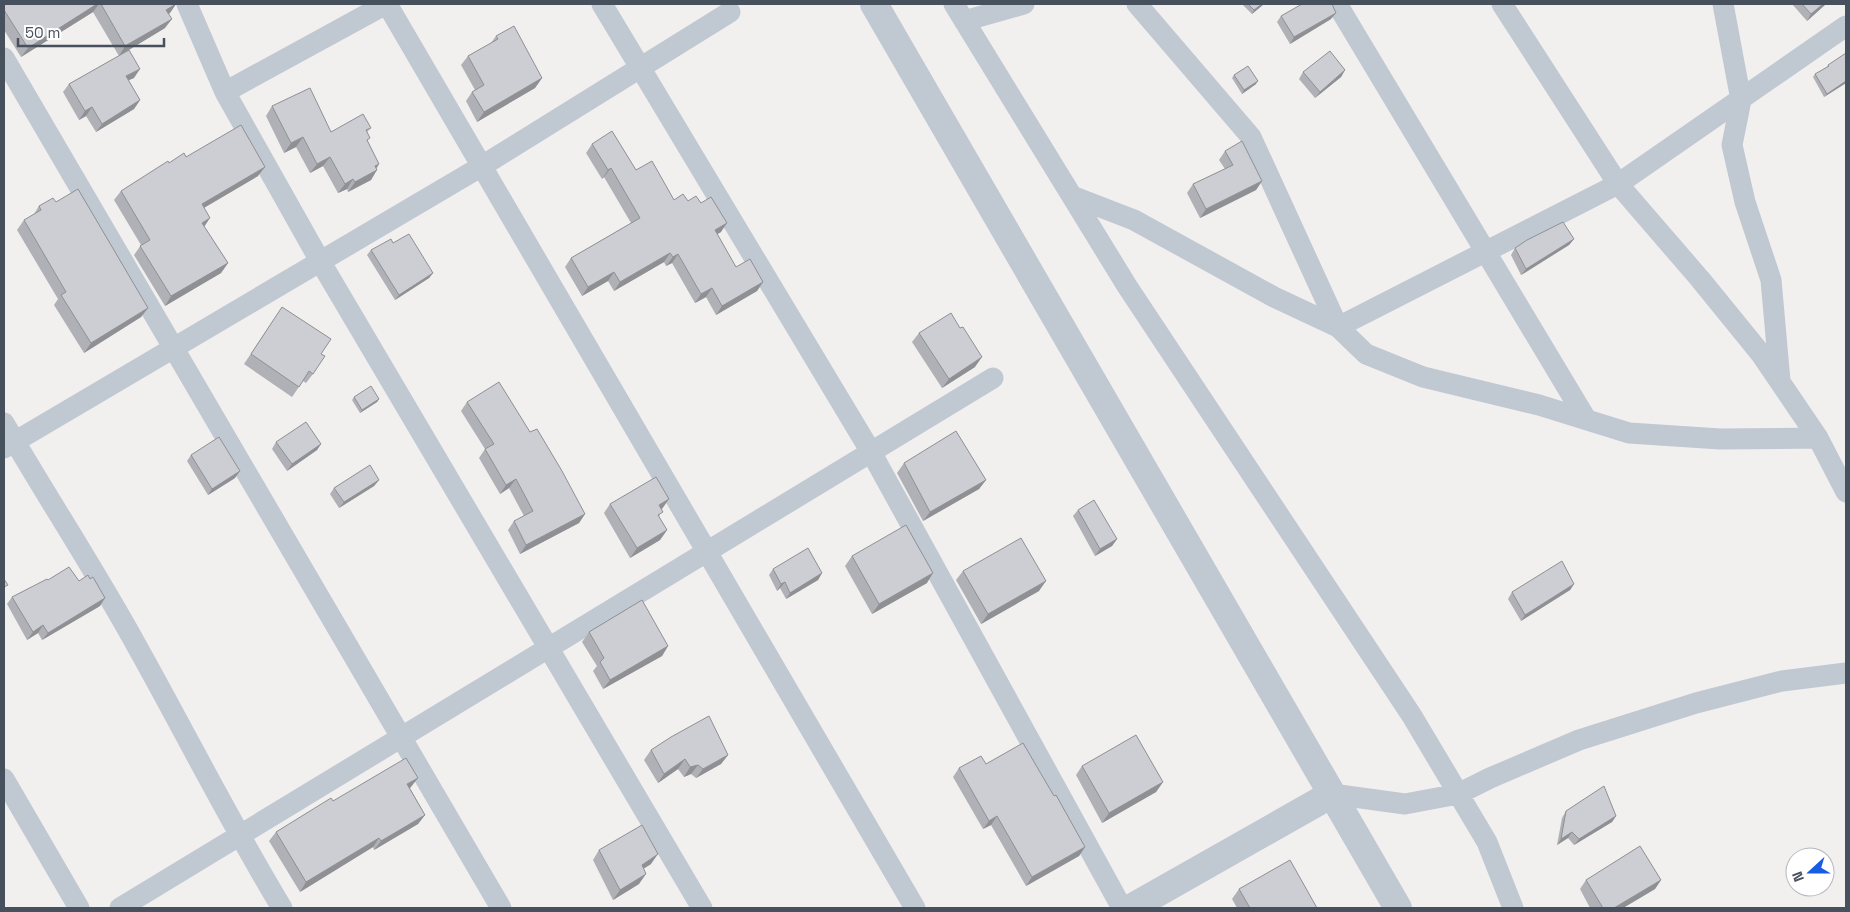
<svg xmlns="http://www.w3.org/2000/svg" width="1850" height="912" font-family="'Space Grotesk',sans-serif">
<rect width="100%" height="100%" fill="#f2efef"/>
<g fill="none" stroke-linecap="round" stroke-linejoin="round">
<path stroke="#c0c8d1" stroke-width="21" d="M187,4L225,92L320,261L702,908
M387,4L915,908
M602,4L871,452L1122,908
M954,4L1127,286L1412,716L1487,842L1513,908
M1137,4L1251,137L1338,327L1618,184L1846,26
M1337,4L1586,419
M1502,4L1618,184L1700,279L1761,354L1818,438L1846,492
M1723,4L1741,100L1732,145L1745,202L1771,280L1780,381
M964,21L1024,4
M4,58L501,908
M225,92L386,4
M1072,196L1134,220L1274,297L1338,327L1366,354L1423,377L1539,405L1629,433L1720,439L1818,438
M4,423C48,499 97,573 139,650C187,736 231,824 282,908
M4,448L482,166L730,12
M4,779L79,908
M1332,794L1405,804L1458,794L1490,778L1579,740L1696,703L1782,681L1846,673
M120,908L993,378"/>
<path stroke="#c0c8d1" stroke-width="28" d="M874,4L1398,908
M1131,908L1332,794"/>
</g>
<path fill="#afb1b6" d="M4,4H176L169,14L165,28L123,53L134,78L128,80L140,100L134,109L96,132L86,116L79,120L63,92L69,84L119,56L93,12L21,57L4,30Z
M1242,4H1264L1252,14Z
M1792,4H1826L1807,21Z
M1281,16L1331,19L1290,44L1277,22Z
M496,36L542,78L535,88L477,122L466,101L472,92L475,90L461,65L468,56L491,43Z
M1828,65L1846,83L1824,97L1813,77L1815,74L1826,68Z
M1345,70L1341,77L1315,98L1299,79L1303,72Z
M1234,75L1256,84L1242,94L1232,78Z
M272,106L331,132L371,128L367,132L368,142L379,164L371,180L348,192L347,189L338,193L323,166L310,173L296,147L284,153L266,116Z
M592,144L636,170L674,200L688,201L721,232L717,234L736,267L763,282L757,291L716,315L706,297L695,303L672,263L666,266L664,262L614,291L608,281L582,296L565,267L571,258L631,223L604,177L602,179L586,153Z
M1225,151L1262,181L1256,190L1200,218L1187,193L1193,184L1225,169L1219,160Z
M186,157L258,176L204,208V226L228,263L221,273L165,306L134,255L141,245L114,200L121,191Z
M56,202L148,308L141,317L84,353L54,305L58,299L17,230L24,220L34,214L39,206Z
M1574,239L1569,245L1521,275L1511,255L1515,248Z
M393,243L433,273L429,278L395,300L367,255L371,250Z
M282,307L321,354L313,374L306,383L303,381L292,397L244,364Z
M919,333L975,367L942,388L912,342Z
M354,397L379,399L377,402L360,413L352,400Z
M467,402L530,432L585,514L579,523L520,554L508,530L514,521L524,516L509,488L500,494L479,458L485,449L461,411Z
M276,442L321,444L317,450L287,471L272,449Z
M191,455L235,478L208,495L187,461Z
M904,463L986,480L979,489L923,521L897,473Z
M379,480L374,486L339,508L330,494L334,488Z
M610,504L662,509L659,517L667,530L660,540L630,558L604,513Z
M1078,510L1117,539L1112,546L1095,556L1073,516Z
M852,556L927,583L872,614L845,566Z
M773,569L822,573L818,580L786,599L780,588L777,591L769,575Z
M963,571L1039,591L981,624L956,580Z
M48,580L79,581L100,606L42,640L38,633L27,640L7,604L12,597Z
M1574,584L1570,590L1521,621L1508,599L1512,592Z
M589,632L668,646L662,656L603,689L593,671L597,666L582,642Z
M651,750L728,755L721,764L696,778L691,774L684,777L678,769L658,783L644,760Z
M1082,766L1163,782L1156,792L1102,823L1076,775Z
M959,768L1054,796L1085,847L1079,856L1026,886L991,825L983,829L953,777Z
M411,787L410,788L425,815L418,824L374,850L373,847L300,892L269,841L276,832L333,801Z
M1566,811L1616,816L1612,822L1574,845L1568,838L1557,845L1562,818Z
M599,850L651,864L643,869L639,884L613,900L593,860Z
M1586,880H1661L1655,889L1623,908H1590L1580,889Z
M1239,889L1317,908H1237L1232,899Z"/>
<path fill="#8f9094" d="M97,4H99L93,12L21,57L28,48Z
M176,4L170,13L160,19L166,10Z
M1262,4H1264L1252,14L1254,10Z
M1823,4H1826L1807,21L1811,14Z
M1336,13L1331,19L1290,44L1294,37Z
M172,19L165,28L119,56L125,46Z
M140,69L134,78L120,84L126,76Z
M1345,70L1341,77L1315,98L1320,92Z
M542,78L535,88L477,122L484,112Z
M1258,81L1256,84L1242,94L1244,90Z
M1846,81V83L1824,97L1827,94Z
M140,100L134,109L96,132L102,124Z
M92,107L86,116L79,120L85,111Z
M303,137L296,147L284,153L291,143Z
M330,157L323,166L310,173L317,164Z
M379,164L373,172L377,170L371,180L348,192L355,182L375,166Z
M265,167L258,176L195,213L202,204Z
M611,168L604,177L602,179L608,170Z
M353,179L347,189L338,193L345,184Z
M1262,181L1256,190L1200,218L1206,209Z
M210,218L204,227L202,223Z
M727,223L721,232L709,239L715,230Z
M1574,239L1569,245L1521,275L1526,269Z
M670,253L664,262L614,291L620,282Z
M678,254L672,263L666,266L673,257Z
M228,263L221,273L165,306L171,296Z
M614,272L608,281L582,296L588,287Z
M433,273L429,278L395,300L399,295Z
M763,282L757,291L716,315L722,306Z
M712,288L706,297L695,303L701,294Z
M148,308L141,317L84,353L91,343Z
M982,357L975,367L942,388L949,379Z
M379,399L377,402L360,413L362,410Z
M321,444L317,450L287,471L292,464Z
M240,471L235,478L208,495L212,489Z
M516,479L509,488L500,494L506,485Z
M379,480L374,486L339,508L344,502Z
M986,480L979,489L923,521L930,512Z
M669,499L662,509L653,515L659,505Z
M585,514L579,523L520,554L526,545Z
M667,530L660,540L630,558L637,548Z
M1117,539L1112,546L1095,556L1100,549Z
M822,573L818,580L786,599L790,593Z
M933,573L927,583L872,614L879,604Z
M1046,581L1039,591L981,624L988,614Z
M785,582L780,588L777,591L781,584Z
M1574,584L1570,590L1521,621L1525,615Z
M105,598L100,606L42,640L48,633Z
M43,625L38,633L27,640L33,632Z
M668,646L662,656L603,689L610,680Z
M728,755L721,764L696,778L703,769Z
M685,759L678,769L658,783L664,774Z
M698,765L691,774L684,777L690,767Z
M418,778L411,787L401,794L407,784Z
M1163,782L1156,792L1102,823L1109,813Z
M425,815L418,824L374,850L381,841Z
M997,816L991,825L983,829L989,821Z
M1616,816L1612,822L1574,845L1579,839Z
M1572,832L1568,838L1557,845L1561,839Z
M379,838L373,847L300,892L306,882Z
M1085,847L1079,856L1026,886L1032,877Z
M658,854L651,864L635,874L642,865Z
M646,874L639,884L613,900L620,890Z
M1661,880L1655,889L1623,908H1614Z"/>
<path fill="#ccced4" stroke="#8f9094" d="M4,4H97L28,48L4,10Z
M101,4H176L166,10L172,19L125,46Z
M1248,4H1262L1254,10Z
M1302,4H1332L1336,13L1294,37L1281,16Z
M1802,4H1823L1811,14Z
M514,26L542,78L484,112L472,92L484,85L468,56L498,39L496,36Z
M129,50L140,69L126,76L140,100L102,124L92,107L85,111L69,84Z
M1330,51L1345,70L1320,92L1303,72Z
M1846,53V81L1827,94L1815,74L1829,66L1828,65Z
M1248,66L1258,81L1244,90L1234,75Z
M310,88L331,132L363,114L371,128L366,130L370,138L367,140L379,164L375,166L377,170L355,182L353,179L345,184L330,157L317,164L303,137L291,143L272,106Z
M241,125L265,167L202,204L210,218L202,223L228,263L171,296L140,246L150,240L121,191L168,161L169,163L184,153L186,157Z
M612,131L636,170L652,161L674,200L683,194L688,201L696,196L701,203L711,197L727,223L715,230L736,267L750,259L763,282L722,306L712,288L701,294L678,254L673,257L670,253L620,282L614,272L588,287L571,258L640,218L611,168L608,170L592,144Z
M1242,141L1262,181L1206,209L1193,184L1233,165L1225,151Z
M78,189L148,308L91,343L61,295L66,292L24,220L41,210L39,206L53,198L56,202Z
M1563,222L1574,239L1526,269L1515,248L1527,240Z
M409,234L433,273L399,295L371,250L391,239L393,243Z
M282,307L331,339L321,354L325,356L313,374L309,371L299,387L251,354Z
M951,313L960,328L963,327L982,357L949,379L919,333Z
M499,382L530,432L537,429L562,471L585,514L526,545L514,521L533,511L516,479L506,485L485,449L494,444L467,402Z
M371,386L379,399L362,410L354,397Z
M306,422L321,444L292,464L276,442Z
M956,431L986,480L930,512L904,463Z
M219,437L240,471L212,489L191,455Z
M370,465L379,480L344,502L334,488Z
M656,477L669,499L659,505L663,512L658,515L667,530L637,548L610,504Z
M1094,500L1117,539L1100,549L1078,510Z
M906,525L933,573L879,604L852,556Z
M1021,538L1046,581L988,614L963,571Z
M808,548L822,573L790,593L785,582L781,584L773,569Z
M1562,561L1574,584L1525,615L1512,592Z
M69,567L79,581L88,575L90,579L93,577L105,598L48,633L43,625L33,632L12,597L47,579L48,580Z
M4,579L8,585L4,587Z
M642,600L668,646L610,680L600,662L604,658L589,632Z
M709,716L728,755L703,769L698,765L690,767L685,759L664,774L651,750L671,737Z
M1136,735L1163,782L1109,813L1082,766Z
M1023,743L1054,796L1056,795L1085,847L1032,877L997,816L989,821L959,768L981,756L986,764Z
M406,758L418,778L407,784L425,815L381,841L379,838L306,882L276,832L331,798L333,801Z
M1604,786L1616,816L1579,839L1572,832L1561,839L1566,811Z
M642,825L658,854L642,865L646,874L620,890L599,850Z
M1640,846L1661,880L1614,908H1603L1586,880Z
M1290,860L1317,908H1250L1239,889Z"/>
<rect width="1850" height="912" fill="none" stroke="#47505d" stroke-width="10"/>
<g transform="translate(1810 872) rotate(249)"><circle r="24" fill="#ffffff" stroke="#b5b9be"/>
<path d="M0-4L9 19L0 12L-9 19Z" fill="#185ce4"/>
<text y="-8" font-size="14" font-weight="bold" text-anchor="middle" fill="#47505d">N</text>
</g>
<path d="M18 38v8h146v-8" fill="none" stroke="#47505d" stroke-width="2.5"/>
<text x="25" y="38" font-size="15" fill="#47505d" stroke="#ffffff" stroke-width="4" paint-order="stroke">50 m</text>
</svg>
